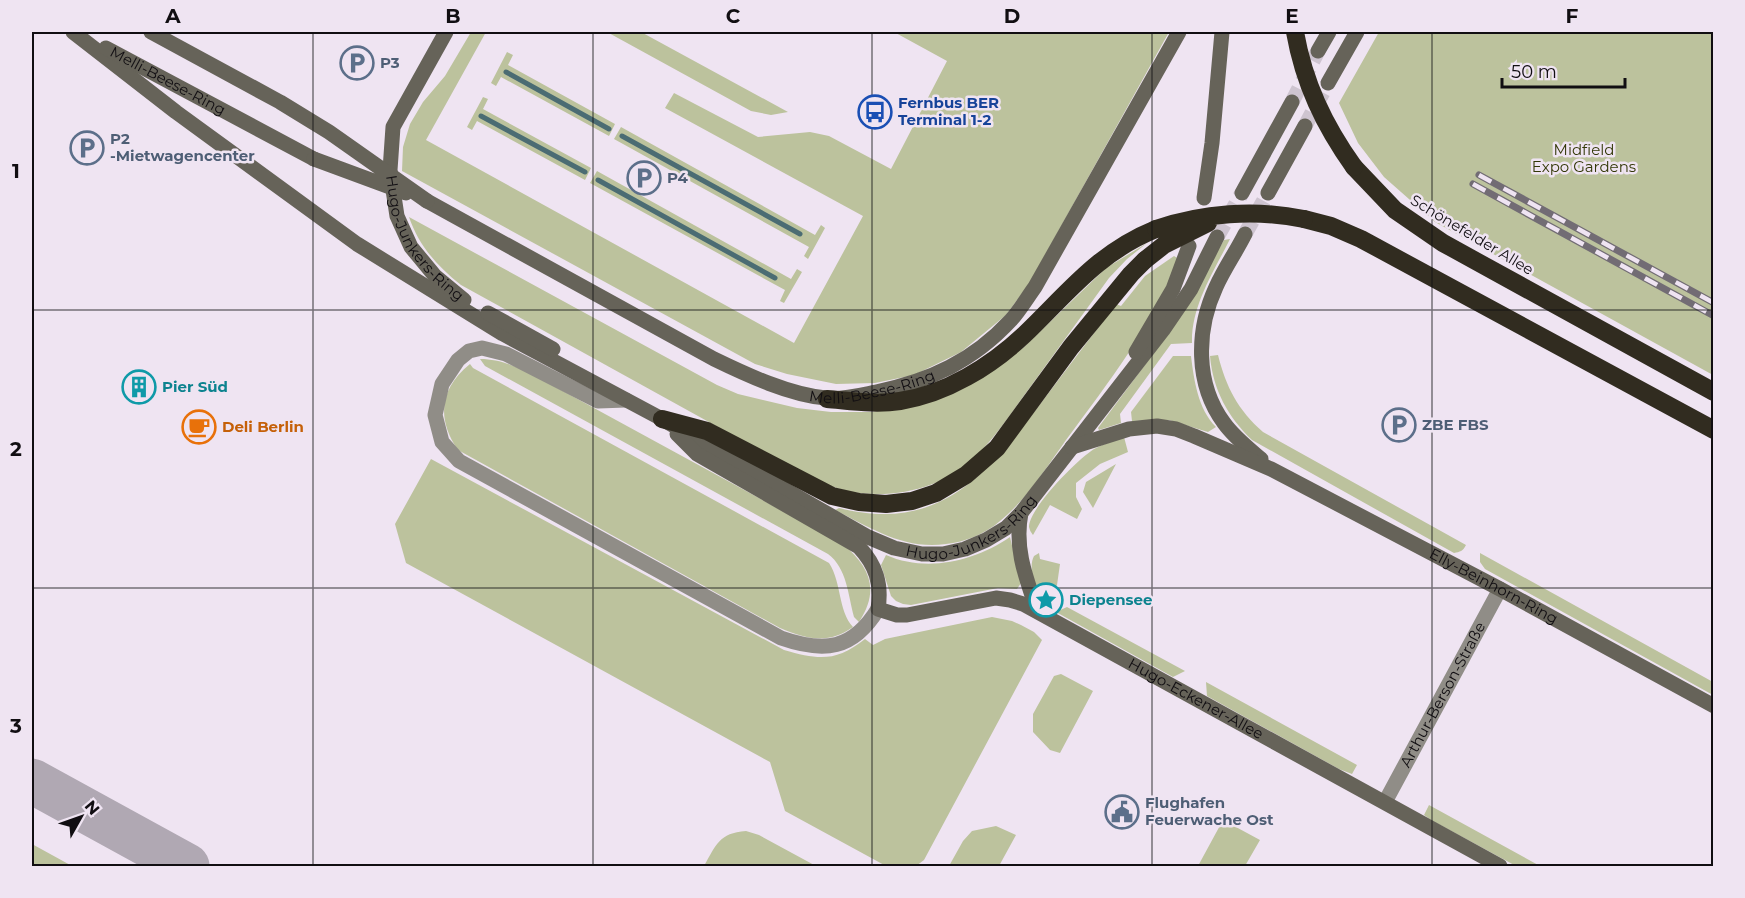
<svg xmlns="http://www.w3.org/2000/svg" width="1745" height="898" font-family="Montserrat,sans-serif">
<rect width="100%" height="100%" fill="#efe4f2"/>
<path fill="#bcc29d" d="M471,32H486L426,140L794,343L863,216L665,108L674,93L758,137L810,132L829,136L891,169L947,61L894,32H1169L1029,284L1006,315L961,352L914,375L875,383L836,384L787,374L755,364L402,171L403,147L410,124L423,102L445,76Z
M607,32H641L788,112L771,115L751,111Z
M1379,32H1713V375L1435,222L1384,177L1358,143L1339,103Z
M507,52L513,55L508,65L615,124L609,136L501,77L496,86L491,83Z
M483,97L488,99L483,109L591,168L585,180L477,121L472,130L467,127Z
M621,127L815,235L821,225L825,228L808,259L804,256L809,247L614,139Z
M597,171L791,279L797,269L802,272L784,303L780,301L785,290L590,183Z
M409,217L717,385L738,394L797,408L831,412H870L907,408L1023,348L1106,268L1147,243L1127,259L1109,278C1083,314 1057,350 1031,386C1014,409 998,434 977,455C947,486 901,498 859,493C840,491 820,482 803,474L461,285C437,266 419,246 409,217Z
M1230,239C1214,271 1191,306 1192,343L1171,344L1120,414L1121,423L1099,430L1098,428L1170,331L1224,240Z
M1174,256L1179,259C1152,326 1109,382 1066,440C1046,468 1027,499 1000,521C985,534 965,542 946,544C904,550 871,528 835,510L839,508C942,534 989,472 1044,399C1068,367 1092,336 1116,304L1121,306L1145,276Z
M1218,355C1226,387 1238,410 1263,432L1466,545C1463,551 1460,552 1454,553L1252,440C1228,417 1213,390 1210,356Z
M1173,356H1191C1194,380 1198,409 1216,427L1208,432L1169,420L1132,421L1131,412Z
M480,359C498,359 512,365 528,372L843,544C870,567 880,590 859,622L854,617C848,595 847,568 828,554L485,366Z
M470,364L473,368L829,563C842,583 838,611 853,627C828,645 807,639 780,628L458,450C436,418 440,388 470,364Z
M1124,437L1128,452L1100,464L1076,483V497L1082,509L1077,519L1050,505L1033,535C1031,532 1030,531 1029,527C1029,508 1078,459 1094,449C1103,444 1114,441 1124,437Z
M431,459L784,650C819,660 836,662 865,639L873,645L885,639L992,617L1012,621L1021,625L1034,632L1042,640L924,860L916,866H886L785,811L770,762L406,563L395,524Z
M1116,464L1093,508L1083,492L1086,482Z
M1010,537L1021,583L1017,589L998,588L911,605L903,604L896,601L891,596L881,565L886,555C927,573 975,561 1010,537Z
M1039,553L1040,559L1060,564L1057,585L1046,604C1037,594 1027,569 1034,556Z
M1480,553L1713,682V695L1485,569L1480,562Z
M1067,607L1185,671L1173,677L1056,612Z
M1061,674L1093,691L1060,753L1050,750L1033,732V714L1054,676Z
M1206,682L1357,765L1352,774L1339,769L1207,696Z
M1429,805L1540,866H1516L1431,820L1424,815Z
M1223,820L1260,840L1245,866H1198Z
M996,826L1016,835L999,866H949L963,841L972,831Z
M746,831L759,835L816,866H704C716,845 719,833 746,831Z
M32,844L72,866H32Z"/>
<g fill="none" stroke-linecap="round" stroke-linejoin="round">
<path stroke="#4b6c73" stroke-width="5" d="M506,72L609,129
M481,116L585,172
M622,136L800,234
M598,180L775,278"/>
<path stroke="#b0a8b3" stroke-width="45" d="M32,781L187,866"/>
<path stroke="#cec4d0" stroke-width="15" stroke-dasharray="15 8" stroke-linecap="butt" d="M1292,102L1318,51
M1305,126L1328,83
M1245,234L1268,193
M1217,237L1242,193"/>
<g stroke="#908d87" stroke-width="15">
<path d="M626,400L598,401L506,354L482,348L469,351L458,360L442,384L435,415L442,442L459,461L781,638C824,653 853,650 878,609"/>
<path id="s1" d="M1385,802L1500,589"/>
</g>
<g stroke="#666359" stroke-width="15">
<path id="s2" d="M73,32L176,112L357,244L503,334L662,419L868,537L894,548L922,554H943L965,549L986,540L1006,528L1021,513L1163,330L1191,289L1217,237"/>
<path id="s3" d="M446,32L393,127L390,170L397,216L411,247L435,276L464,300"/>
<path id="s4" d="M106,48L314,159"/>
<path d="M1318,51L1329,32"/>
<path d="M1328,83L1357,32"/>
<path d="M1242,193L1292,102"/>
<path d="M1268,193L1305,126"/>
<path d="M1204,198L1212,143L1222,32"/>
<path id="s5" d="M427,201L714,359C747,375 790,395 826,398C842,400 861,395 876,392C930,381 973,361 1011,320C1020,310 1027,298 1035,287L1179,32"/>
<path d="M1245,234C1236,252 1224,269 1216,287C1196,330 1195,384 1224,423C1234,437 1248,448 1261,459"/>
<path d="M488,313L553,349"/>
<path d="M1136,352L1173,289L1189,246"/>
<path id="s6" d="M677,434L697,454L859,547C876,565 882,584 878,609L897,615H907L996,598L1010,600L1023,604L1500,866"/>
<path id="s7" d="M1072,447L1129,429L1157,426L1176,429L1194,436L1271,469L1500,589L1714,706"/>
<path d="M1021,513C1014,548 1026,578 1037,610"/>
</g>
<path stroke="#312c20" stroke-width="18" d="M1354,167L1395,210L1443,243L1714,392
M1304,219L1331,226L1361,239L1714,430
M827,399C851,401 876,405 900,401C946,394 991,366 1024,335C1068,293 1097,253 1156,229
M662,419L707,431L832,496L859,502L886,504L912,501L936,493L966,475L997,448L1071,347L1131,274L1145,260"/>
<defs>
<path id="rail" d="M1479,175L1714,303
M1473,184L1714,316"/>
</defs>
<use href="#rail" stroke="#726c74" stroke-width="7"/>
<use href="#rail" stroke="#efe4f2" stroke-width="4.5" stroke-dasharray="14" stroke-linecap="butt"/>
<path stroke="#666359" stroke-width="15" d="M151,32L280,102L329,132L427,201
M314,159L406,193"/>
<path stroke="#312c20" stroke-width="18" d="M1295,32C1304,83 1324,125 1354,167
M1156,229C1203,213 1255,209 1304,219
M1145,260L1164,245L1208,223"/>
</g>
<path fill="none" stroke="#110e12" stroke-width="1.5" stroke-opacity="0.55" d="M313,32V866M593,32V866M872,32V866M1152,32V866M1432,32V866M32,310H1714M32,588H1714"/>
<defs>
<symbol id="parking-ring" viewBox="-11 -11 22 22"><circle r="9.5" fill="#efe4f2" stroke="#5c6f8a" stroke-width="1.5"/><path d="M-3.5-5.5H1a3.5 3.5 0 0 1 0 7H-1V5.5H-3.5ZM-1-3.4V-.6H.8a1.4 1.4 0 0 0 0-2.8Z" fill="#5c6f8a"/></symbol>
<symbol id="bus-ring" viewBox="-11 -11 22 22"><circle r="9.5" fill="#efe4f2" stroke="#1a4fb4" stroke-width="1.5"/><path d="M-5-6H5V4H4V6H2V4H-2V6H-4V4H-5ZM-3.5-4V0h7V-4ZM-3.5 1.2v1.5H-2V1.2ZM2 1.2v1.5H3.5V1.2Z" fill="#1a4fb4"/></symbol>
<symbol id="building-ring" viewBox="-11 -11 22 22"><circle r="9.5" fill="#efe4f2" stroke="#0f9aa8" stroke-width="1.5"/><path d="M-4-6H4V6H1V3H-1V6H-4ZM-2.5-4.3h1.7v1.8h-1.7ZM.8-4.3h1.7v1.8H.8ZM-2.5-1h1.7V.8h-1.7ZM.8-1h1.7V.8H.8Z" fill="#0f9aa8"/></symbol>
<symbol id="cafe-ring" viewBox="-11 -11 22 22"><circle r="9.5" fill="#efe4f2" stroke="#e8710a" stroke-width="1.5"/><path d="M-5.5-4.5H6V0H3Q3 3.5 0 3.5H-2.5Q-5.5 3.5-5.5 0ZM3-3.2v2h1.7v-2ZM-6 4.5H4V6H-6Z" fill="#e8710a"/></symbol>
<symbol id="sight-ring" viewBox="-11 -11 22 22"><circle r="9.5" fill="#efe4f2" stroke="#0f9aa8" stroke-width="1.5"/><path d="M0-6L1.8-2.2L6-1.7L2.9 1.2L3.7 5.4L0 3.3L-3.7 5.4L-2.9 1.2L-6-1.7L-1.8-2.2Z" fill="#0f9aa8"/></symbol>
<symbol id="civic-ring" viewBox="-11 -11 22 22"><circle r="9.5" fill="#efe4f2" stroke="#5c6f8a" stroke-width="1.5"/><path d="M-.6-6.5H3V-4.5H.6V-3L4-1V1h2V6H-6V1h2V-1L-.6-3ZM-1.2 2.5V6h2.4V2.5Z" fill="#5c6f8a"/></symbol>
</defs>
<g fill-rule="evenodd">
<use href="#parking-ring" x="338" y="44" width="38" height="38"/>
<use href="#bus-ring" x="856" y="93" width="38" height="38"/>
<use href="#parking-ring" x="68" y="129" width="38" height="38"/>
<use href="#parking-ring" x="625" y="159" width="38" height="38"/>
<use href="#building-ring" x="120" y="368" width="38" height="38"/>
<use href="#parking-ring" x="1380" y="406" width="38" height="38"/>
<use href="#cafe-ring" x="180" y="408" width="38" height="38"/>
<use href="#sight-ring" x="1027" y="581" width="38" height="38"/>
<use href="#civic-ring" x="1103" y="793" width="38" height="38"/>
</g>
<g text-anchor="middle" stroke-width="5" stroke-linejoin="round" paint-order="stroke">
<g font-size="15" font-weight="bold" fill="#4e5e75" stroke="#efe4f2" text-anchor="start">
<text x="380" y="68">P3</text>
<text x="110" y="144">P2<tspan x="110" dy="17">-Mietwagencenter</tspan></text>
<text x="667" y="183">P4</text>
<text x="1422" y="430">ZBE FBS</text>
<text x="1145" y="808">Flughafen<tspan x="1145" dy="17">Feuerwache Ost</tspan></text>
</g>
<g font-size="15" fill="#110e12" stroke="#efe4f2">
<text dy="5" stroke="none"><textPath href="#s4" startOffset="70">Melli-Beese-Ring</textPath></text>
<text transform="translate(1472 235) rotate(31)" y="5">Schönefelder Allee</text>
<text dy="5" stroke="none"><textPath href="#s3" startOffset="231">Hugo-Junkers-Ring</textPath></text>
<text dy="5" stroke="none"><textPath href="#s5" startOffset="494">Melli-Beese-Ring</textPath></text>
<text dy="5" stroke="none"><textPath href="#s2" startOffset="1058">Hugo-Junkers-Ring</textPath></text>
<text dy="5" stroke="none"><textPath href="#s7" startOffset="462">Elly-Beinhorn-Ring</textPath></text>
<text dy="5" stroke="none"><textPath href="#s1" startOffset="122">Arthur-Berson-Straße</textPath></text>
<text dy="5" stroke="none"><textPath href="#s6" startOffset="628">Hugo-Eckener-Allee</textPath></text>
</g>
<g font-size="15" font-weight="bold" fill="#164399" stroke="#efe4f2" text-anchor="start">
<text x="898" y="108">Fernbus BER<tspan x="898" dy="17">Terminal 1-2</tspan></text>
</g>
<g font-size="15" fill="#333807" stroke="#efe4f2">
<text x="1584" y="155">Midfield<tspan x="1584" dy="17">Expo Gardens</tspan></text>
</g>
<g font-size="15" font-weight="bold" fill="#0d838f" stroke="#efe4f2" text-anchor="start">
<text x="162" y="392">Pier Süd</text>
<text x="1069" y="605">Diepensee</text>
</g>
<g font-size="15" font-weight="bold" fill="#c56008" stroke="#efe4f2" text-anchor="start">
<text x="222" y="432">Deli Berlin</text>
</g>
</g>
<rect width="1745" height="898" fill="none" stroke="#efe4f2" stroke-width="66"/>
<g transform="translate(81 817) rotate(50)" stroke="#efe4f2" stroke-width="4.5" paint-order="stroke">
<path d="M0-4.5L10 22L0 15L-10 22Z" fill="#110e12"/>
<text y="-9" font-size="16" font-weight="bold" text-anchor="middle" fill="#110e12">N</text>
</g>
<path d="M1502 78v9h123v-9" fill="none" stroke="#110e12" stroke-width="3"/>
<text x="1511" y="78" font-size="18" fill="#110e12" stroke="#efe4f2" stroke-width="4.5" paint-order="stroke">50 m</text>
<rect x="33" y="33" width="1679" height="832" fill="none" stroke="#110e12" stroke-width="2"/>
<g font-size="20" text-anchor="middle" font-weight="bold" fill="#110e12">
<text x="173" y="23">A</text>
<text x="453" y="23">B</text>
<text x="733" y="23">C</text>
<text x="1012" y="23">D</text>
<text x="1292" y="23">E</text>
<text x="1572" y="23">F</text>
<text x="16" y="178">1</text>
<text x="16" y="456">2</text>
<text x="16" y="733">3</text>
</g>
</svg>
